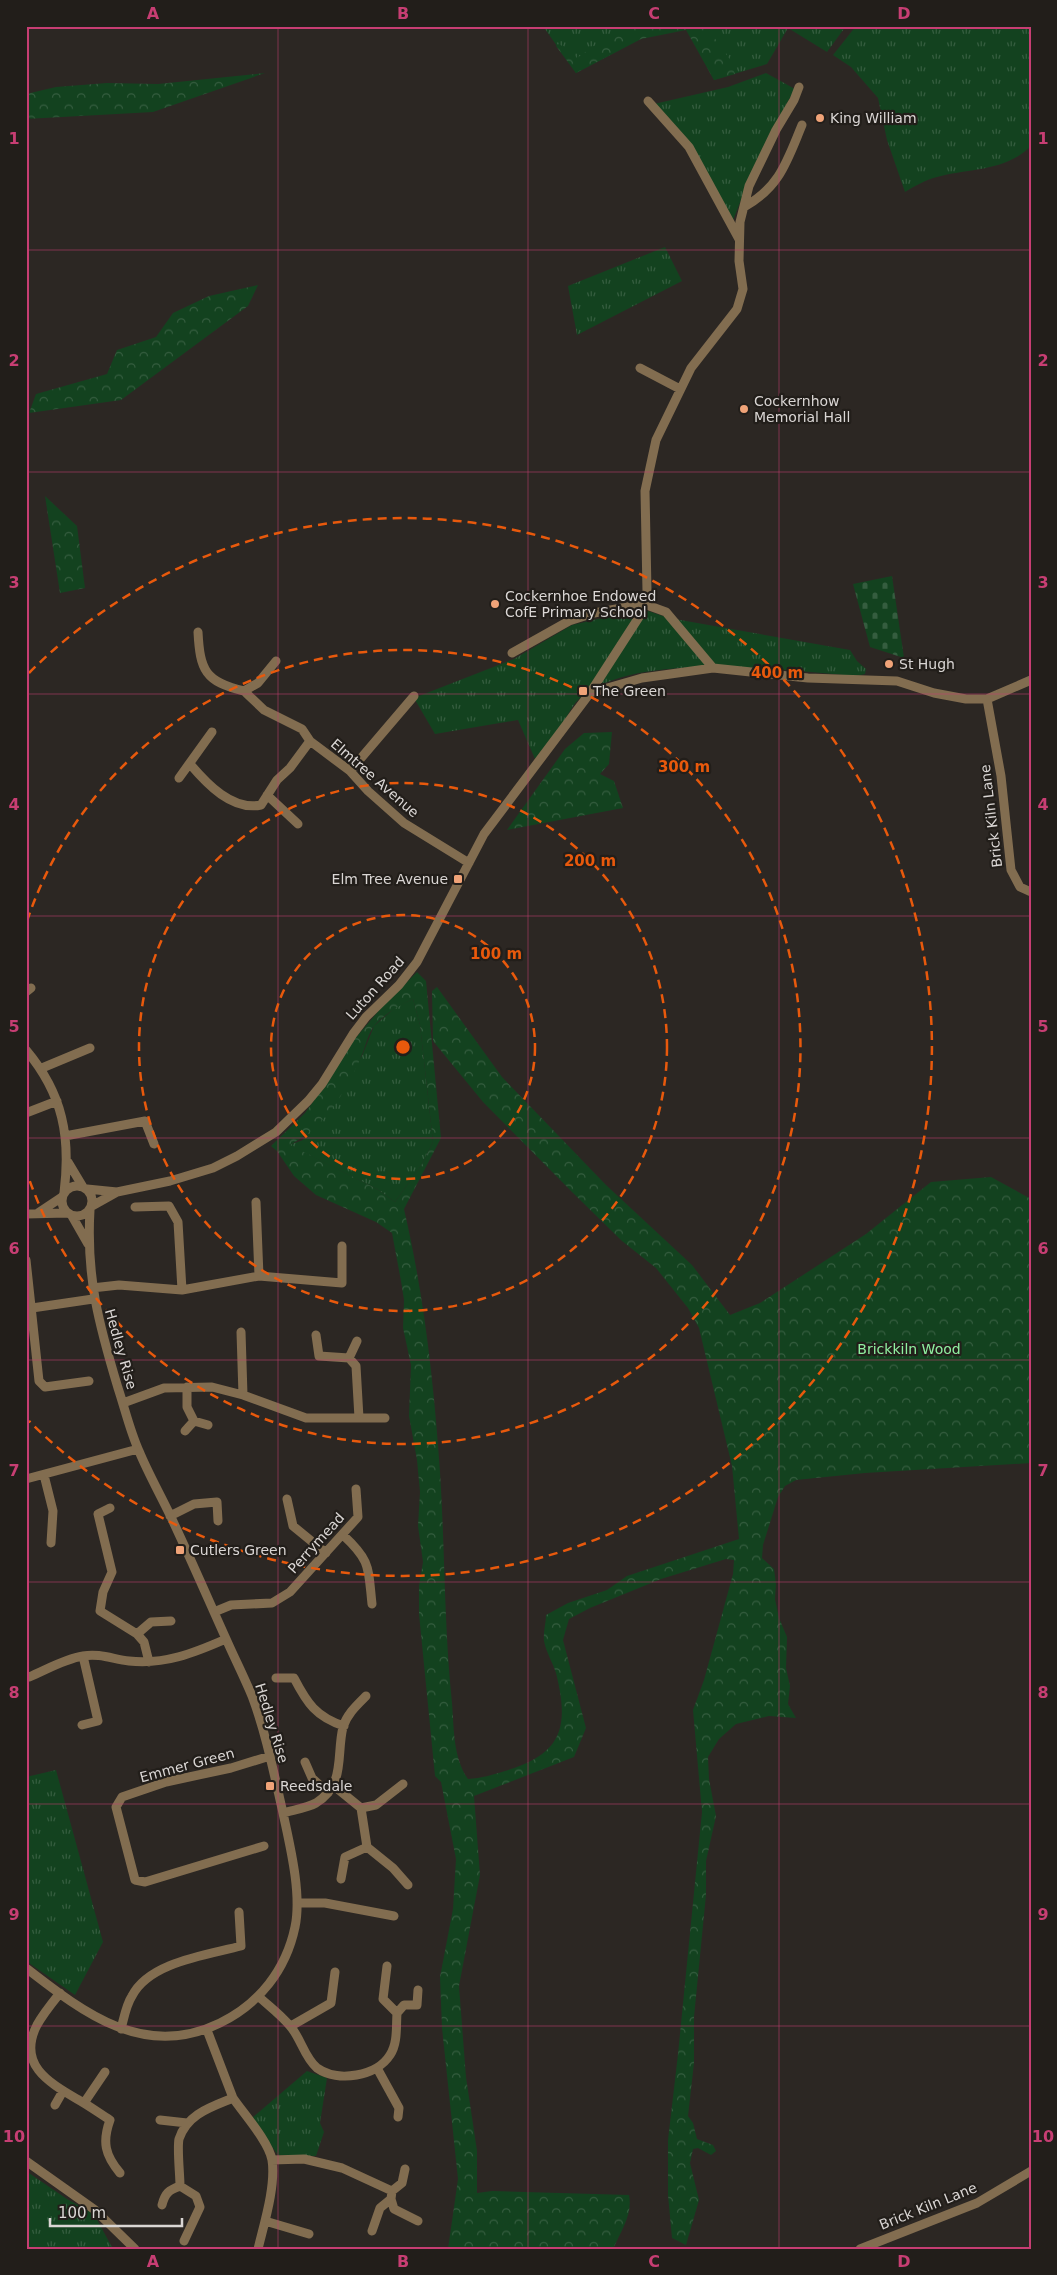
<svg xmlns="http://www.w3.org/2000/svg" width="1057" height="2275" font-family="'DejaVu Sans',sans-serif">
<defs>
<pattern id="grass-tufts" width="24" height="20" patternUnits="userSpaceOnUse" patternTransform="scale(1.25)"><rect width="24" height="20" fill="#13421f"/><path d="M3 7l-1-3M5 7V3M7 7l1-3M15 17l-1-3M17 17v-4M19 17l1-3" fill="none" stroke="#355d3f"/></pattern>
<pattern id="forest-crowns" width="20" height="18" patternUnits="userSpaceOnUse" patternTransform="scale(1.25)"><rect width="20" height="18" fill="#13421f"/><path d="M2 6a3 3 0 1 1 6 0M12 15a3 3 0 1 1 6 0" fill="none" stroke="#355d3f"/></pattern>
<pattern id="cemetery-stones" width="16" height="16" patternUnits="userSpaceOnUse" patternTransform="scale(1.25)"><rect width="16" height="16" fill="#13421f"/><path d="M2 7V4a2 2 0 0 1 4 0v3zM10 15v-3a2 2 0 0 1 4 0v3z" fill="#355d3f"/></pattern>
</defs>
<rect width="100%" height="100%" fill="#2c2723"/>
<path fill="url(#grass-tufts)" d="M552,26H665L576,73L545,29Z
M685,26H846L827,52L788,28L767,64L714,80Z
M856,26H970L976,30L982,26H1031V146C1005,172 969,168 937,177C925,180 915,186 905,192L887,140L878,98L851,67L833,55Z
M766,73L795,89C770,132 750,176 732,223L692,145L654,104L728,87Z
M665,247L682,281L577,335L568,286Z
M637,610L648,611L669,618L850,650L857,661L866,669L865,674L856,676C785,671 637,650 580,698C573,704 568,715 563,723C554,735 544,747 535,759L518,720L435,734L414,698L514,659L572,625Z
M413,999L420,1025L433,1142L422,1164L395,1202L377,1189L289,1145L303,1140L362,1056L374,1026L396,1007Z
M56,1770L103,1942L75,1995L26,1961V1777Z
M307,2071L327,2078L320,2123L324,2132L316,2156L278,2155L252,2118Z
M26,2171L67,2199L94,2214L113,2249H26Z"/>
<path fill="url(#forest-crowns)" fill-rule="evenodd" d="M640,26H706L731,61L735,74L714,80L686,30L641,39L576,73L556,46L558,44L569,49L577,58L594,46Z
M265,73L153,112L26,119V94L56,87L107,83L158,84Z
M258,285L248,306L121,400L29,413L36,394L107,374L117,350L156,337L173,313L209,296Z
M45,496L77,526L85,588L60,593Z
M612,732L609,764L600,774L614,781L623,808L507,830L565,749L584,733Z
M417,972L426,981L441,1138L404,1209C424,1295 434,1383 440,1472C445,1549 444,1626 452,1703C454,1728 453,1758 468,1779C482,1778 492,1775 505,1771C561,1754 570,1729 556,1673C553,1663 546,1652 544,1641C543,1633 546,1623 546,1615L568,1603L607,1590L627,1576L739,1539L732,1466L699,1328L688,1308L656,1268L622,1241L572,1192L483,1102L433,1041L432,991L437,987L502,1077L606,1185L692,1265L730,1315L760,1303L866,1234L931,1182L991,1177L1031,1199V1463L865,1473L796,1480L785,1486L778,1497L763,1545L762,1558L774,1569L776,1584L775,1599L779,1618L787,1637L786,1668L790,1686L788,1704L796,1718L769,1716L736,1724L719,1739L708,1757L709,1779L716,1816L706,1861V1895L694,2017V2063L688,2116L693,2123L697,2139L713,2145L716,2151L711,2155L698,2148L693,2149L690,2163L699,2200L686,2245L672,2238L668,2195V2140L678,2054L702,1812L693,1710L704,1680L733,1574L734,1560L726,1559L661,1579L590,1608L569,1619L563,1640L586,1728L574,1757L474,1796L480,1875L459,1986L466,2077L477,2151V2193L492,2191L629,2195C633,2214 621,2231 613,2249H448L458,2179L442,2028L440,1977L453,1909L456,1859L441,1782L435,1776L419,1614V1586L423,1562L418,1526L420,1492L417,1460L409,1416L411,1365L403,1328L404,1300L401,1281L392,1233L376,1222L316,1195L294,1176L277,1151L271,1146L305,1113L325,1085L353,1041L381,1008ZM413,999L420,1025L433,1142L422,1164L395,1202L377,1189L290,1145C325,1126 345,1094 361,1057C366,1047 367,1034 375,1025C385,1014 398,1006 413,999Z"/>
<path fill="url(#cemetery-stones)" d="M892,576L904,658L870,647L853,584Z"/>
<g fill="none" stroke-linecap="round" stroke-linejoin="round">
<path stroke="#826d50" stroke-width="9" d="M648,101L689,147L739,239
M744,207C780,187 787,161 802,125
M640,368L680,389
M198,632C200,670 205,682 244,691L258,683L276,661
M512,653L569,621L594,613L644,604L666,612L713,668
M244,691L264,710L302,729L310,741L350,771L368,791L404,823L469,863
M590,693L642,678L713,668L808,678L897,681L934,693L966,699H987L1031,680
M987,699L1001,776L1011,870L1020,887L1031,892
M190,764C207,784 232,811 261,805L277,780L290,768L310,741
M350,771L414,696
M179,778L212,732
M267,795L298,824
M26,992L31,988
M26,1050C63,1094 71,1137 64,1193
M42,1068L90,1048
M26,1113L57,1101
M65,1136L145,1121L154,1144
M68,1162L83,1187
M62 1201a15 15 0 1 1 30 0a15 15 0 1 1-30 0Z
M87,1189L117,1192
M256,1202L259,1276
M92,1206L117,1192L170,1181L213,1168L237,1156L276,1132L308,1101L322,1084L353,1034L366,1017L399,985L417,962L484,834L590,693L639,617L647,591L645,491L656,440L691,368L737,309L743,289L739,261L740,222L749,186L776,130L794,100L799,87
M135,1207L169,1206L178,1222L182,1290
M38,1213L62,1197
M26,1214L67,1213
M72,1216L88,1244
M26,1260L39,1381L45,1387L89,1381
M92,1288L119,1285L182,1290L259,1276L342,1283V1246
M32,1308L93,1299
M241,1332L243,1395
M316,1335L319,1356L349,1358L356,1366L359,1418
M349,1358L357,1341
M123,1403L164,1388L212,1387L243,1395L306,1418H385
M194,1421L208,1425
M185,1431L194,1421L187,1407V1387
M44,1475L53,1511L51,1543
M26,1479L138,1449
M287,1499L293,1526L326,1553
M110,1508L98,1514L112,1572L103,1592L100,1611L137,1634L144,1642L149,1662
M170,1516L194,1504L217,1502L218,1521
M343,1535C371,1561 368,1567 372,1604
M214,1612L231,1605L272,1603L290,1592L358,1517L356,1489
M137,1634L151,1622L171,1621
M29,1677C46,1670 64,1659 83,1656C99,1653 113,1659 129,1661C164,1665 194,1653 226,1639
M276,1678H294C307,1703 316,1717 344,1726
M82,1725L98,1721L83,1656
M305,1762L312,1778L328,1793
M334,1786L361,1808L367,1847L393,1868L408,1885
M361,1808L376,1805L403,1784
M283,1813C293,1810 307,1808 316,1803C346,1784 336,1756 343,1727C347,1714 357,1705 366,1696
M264,1846L145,1882L135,1880L116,1807L122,1797L166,1782L231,1768L270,1756
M341,1879L345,1857L367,1847
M297,1903H325L394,1916
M387,1966L383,1999L397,2013
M26,1968C84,2013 144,2060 220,2023C259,2004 286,1970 295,1927C302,1894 290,1846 283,1813C274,1774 266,1733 252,1696C244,1677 235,1659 227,1641C208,1599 190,1557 170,1515C160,1494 148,1473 139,1451C130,1431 125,1409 118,1388C99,1325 86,1277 90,1210
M60,1993C52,2003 43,2014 37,2025C17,2064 48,2082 77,2099C88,2105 99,2113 110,2120C102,2142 105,2155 120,2173
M259,1997C269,2006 281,2015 290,2026C301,2038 304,2057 317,2068C338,2083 377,2076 390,2055C398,2043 396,2026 397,2013L404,2005H417L418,1990
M291,2026L331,2003L335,1972
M121,2029C124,2018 126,2005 132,1996C149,1962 207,1955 241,1946L239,1912
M377,2068L399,2108L398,2117
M233,2098C244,2114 269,2142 272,2160C276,2186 264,2224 258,2249
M84,2103L105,2072
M55,2105L63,2091
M160,2120L187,2123
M272,2160L304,2159L342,2168L392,2191
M26,2161L95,2210L135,2249
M391,2199L394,2209L418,2221
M162,2205C165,2193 169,2190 180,2186
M265,2221L309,2234
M372,2231L380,2208L391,2199L392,2191L402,2183L405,2169
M184,2241L200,2207L196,2196L180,2186C180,2175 177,2148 179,2139C187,2114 211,2107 233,2098L207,2030
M860,2249L977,2203L1031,2171"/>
</g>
<path fill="none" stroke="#c73e73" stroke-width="1" stroke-opacity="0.55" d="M278,26V2249M528,26V2249M779,26V2249M26,250H1031M26,472H1031M26,694H1031M26,916H1031M26,1138H1031M26,1360H1031M26,1582H1031M26,1804H1031M26,2026H1031"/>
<g fill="none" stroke="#e8590c" stroke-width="2.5" stroke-dasharray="9 6">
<circle cx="403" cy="1047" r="132"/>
<circle cx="403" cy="1047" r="264"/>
<path d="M27 921A397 397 0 1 1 27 1173"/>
<path d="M29 673A529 529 0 1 1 29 1421"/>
</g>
<g fill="#f0a378" stroke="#221e1a" stroke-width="2">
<circle cx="820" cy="118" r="5"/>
<circle cx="744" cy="409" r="5"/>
<circle cx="495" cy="604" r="5"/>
<circle cx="889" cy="664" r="5"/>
<rect x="578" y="686" width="10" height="10" rx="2.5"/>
<rect x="453" y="874" width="10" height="10" rx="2.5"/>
<rect x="175" y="1545" width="10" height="10" rx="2.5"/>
<rect x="265" y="1781" width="10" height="10" rx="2.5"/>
</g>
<g text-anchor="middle" stroke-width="4.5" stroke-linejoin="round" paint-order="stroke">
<g font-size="14" fill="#dad6d4" stroke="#221e1a" text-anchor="start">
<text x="830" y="123">King William</text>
<text x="754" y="406">Cockernhow<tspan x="754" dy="16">Memorial Hall</tspan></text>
<text x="505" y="601">Cockernhoe Endowed<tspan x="505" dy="16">CofE Primary School</tspan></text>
<text x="899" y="669">St Hugh</text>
<text x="593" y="696">The Green</text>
<text x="448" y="884" text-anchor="end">Elm Tree Avenue</text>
<text x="190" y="1555">Cutlers Green</text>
<text x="280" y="1791">Reedsdale</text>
</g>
<g font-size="14" fill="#dad6d4" stroke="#221e1a">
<text transform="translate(375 778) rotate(41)" y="5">Elmtree Avenue</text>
<text transform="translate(991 816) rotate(-97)" y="5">Brick Kiln Lane</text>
<text transform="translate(375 988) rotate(-48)" y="5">Luton Road</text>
<text transform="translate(121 1349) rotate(74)" y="5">Hedley Rise</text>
<text transform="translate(316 1543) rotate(-48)" y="5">Perrymead</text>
<text transform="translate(272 1723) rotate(73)" y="5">Hedley Rise</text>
<text transform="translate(187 1765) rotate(-15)" y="5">Emmer Green</text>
<text transform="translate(928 2206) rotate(-22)" y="5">Brick Kiln Lane</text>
</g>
<g font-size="14" fill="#90f0a1" stroke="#221e1a">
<text x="909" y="1354">Brickkiln Wood</text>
</g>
</g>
<circle cx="403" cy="1047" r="8" fill="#e8590c" stroke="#221e1a" stroke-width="2.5"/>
<g font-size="15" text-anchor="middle" font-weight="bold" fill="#e8590c" stroke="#221e1a" stroke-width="4.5" stroke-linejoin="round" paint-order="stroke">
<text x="777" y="678">400 m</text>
<text x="684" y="772">300 m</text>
<text x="590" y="866">200 m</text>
<text x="496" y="959">100 m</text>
</g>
<rect width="1057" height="2275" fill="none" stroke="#221e1a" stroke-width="55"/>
<path d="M50 2218v8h132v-8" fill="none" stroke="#dad6d4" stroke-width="2.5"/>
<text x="58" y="2218" font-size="15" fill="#dad6d4" stroke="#221e1a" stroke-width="4" paint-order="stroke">100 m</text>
<rect x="28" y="28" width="1002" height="2220" fill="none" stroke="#c73e73" stroke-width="2"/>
<g font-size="16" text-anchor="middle" font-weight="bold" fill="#c73e73">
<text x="153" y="19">A</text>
<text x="403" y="19">B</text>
<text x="654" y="19">C</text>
<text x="904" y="19">D</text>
<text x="14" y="144">1</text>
<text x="1043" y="144">1</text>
<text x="14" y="366">2</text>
<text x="1043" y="366">2</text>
<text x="14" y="588">3</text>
<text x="1043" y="588">3</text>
<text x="14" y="810">4</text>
<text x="1043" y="810">4</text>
<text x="14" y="1032">5</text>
<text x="1043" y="1032">5</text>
<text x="14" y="1254">6</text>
<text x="1043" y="1254">6</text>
<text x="14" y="1476">7</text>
<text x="1043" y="1476">7</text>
<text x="14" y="1698">8</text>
<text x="1043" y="1698">8</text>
<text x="14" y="1920">9</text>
<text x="1043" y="1920">9</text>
<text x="14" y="2142">10</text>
<text x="1043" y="2142">10</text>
<text x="153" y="2267">A</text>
<text x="403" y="2267">B</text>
<text x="654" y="2267">C</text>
<text x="904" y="2267">D</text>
</g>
</svg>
